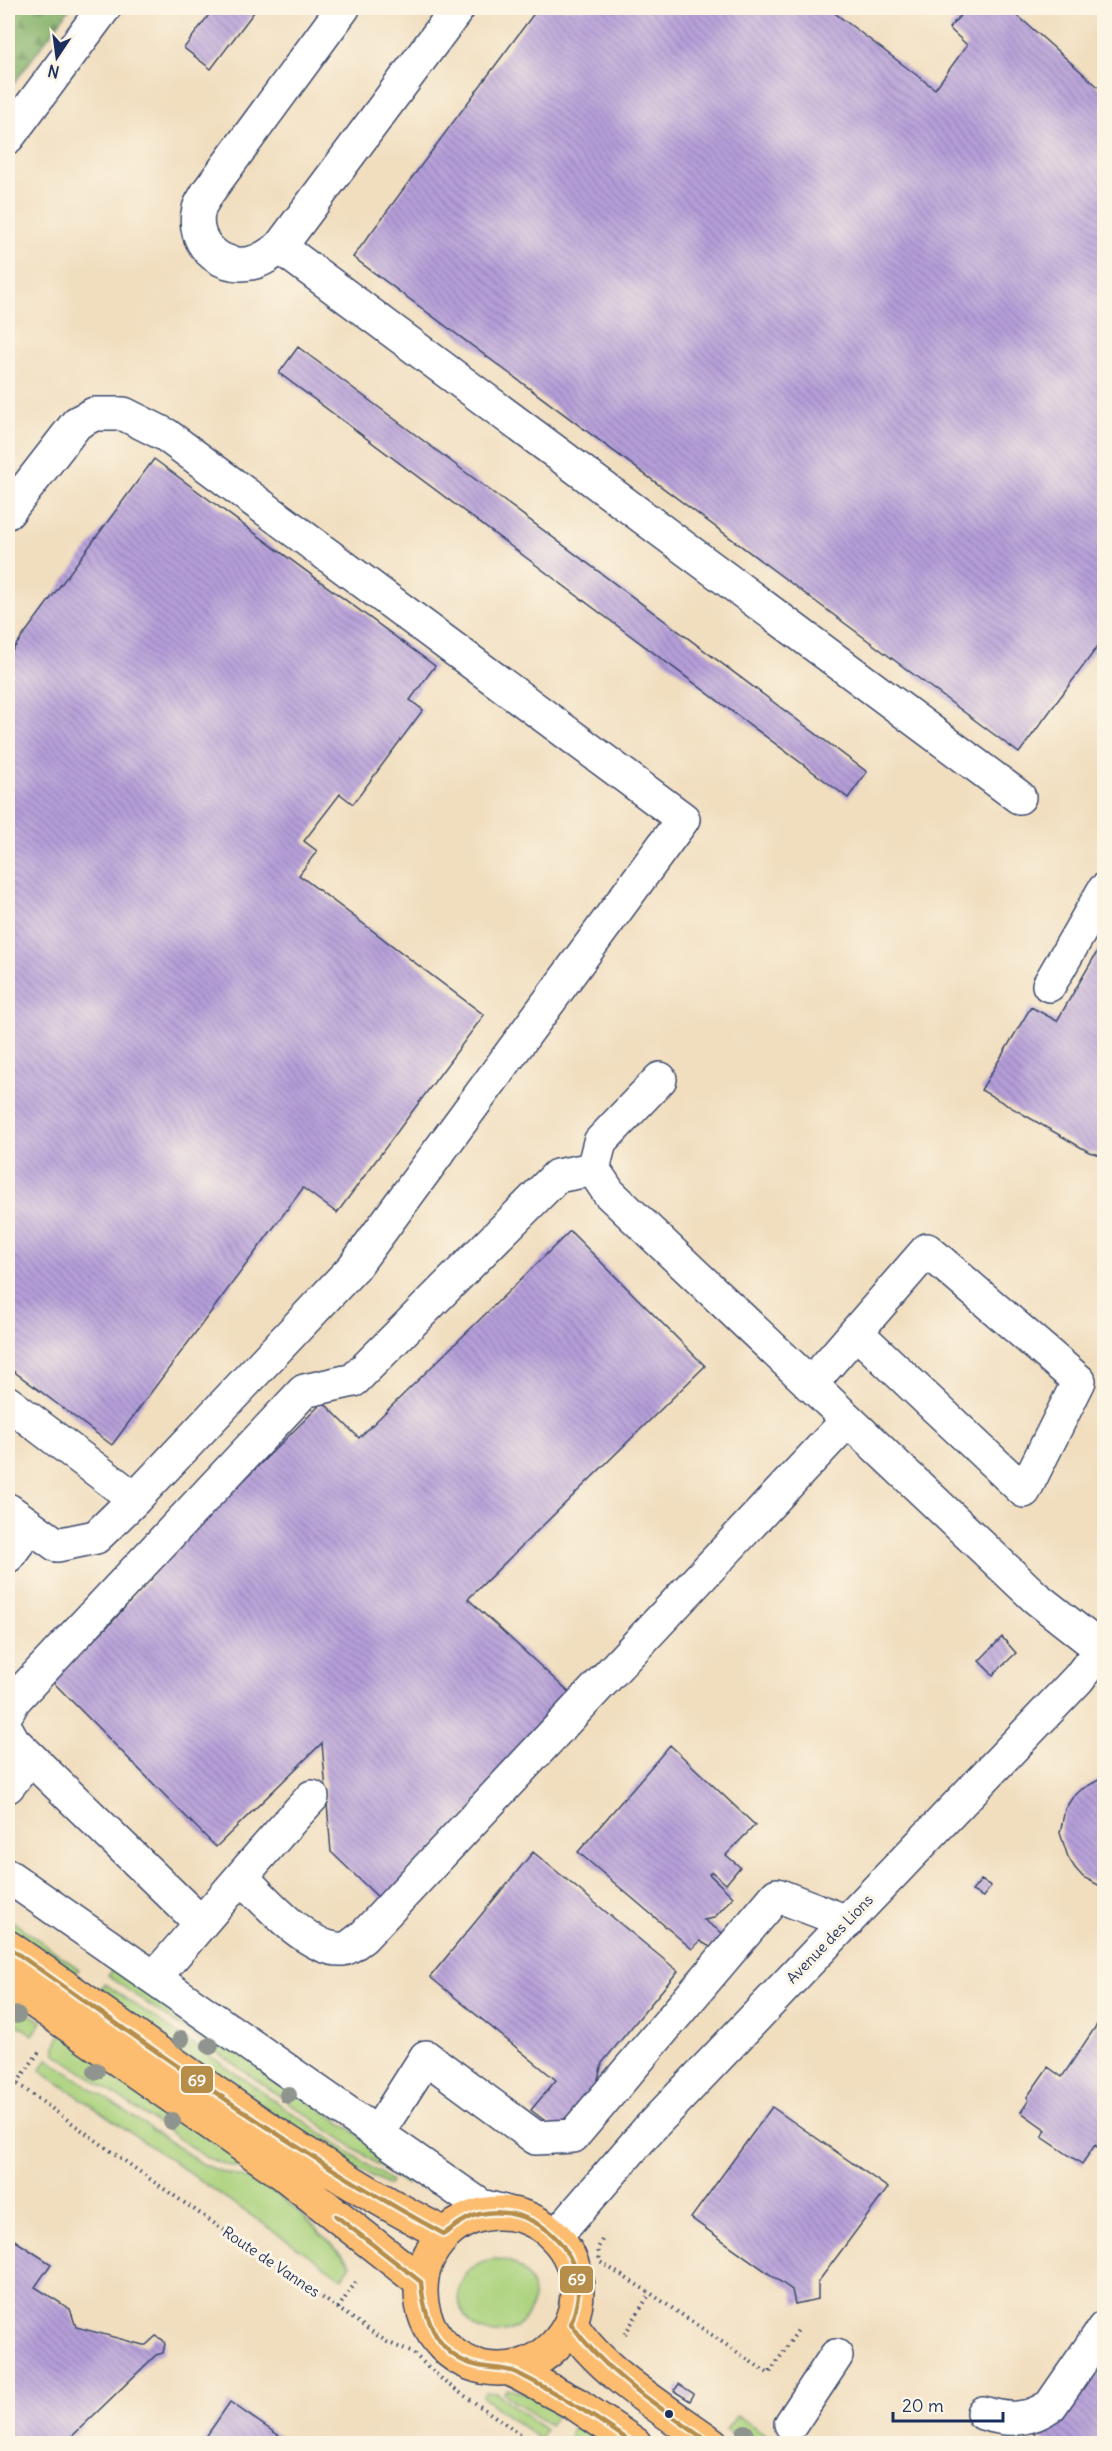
<svg xmlns="http://www.w3.org/2000/svg" width="1112" height="2451" font-family="Delius,sans-serif">
<defs>
<pattern id="forest-firs" width="22" height="20" patternUnits="userSpaceOnUse" patternTransform="scale(1.5)"><rect width="22" height="20" fill="#87b46c"/><path d="M5 1l3.5 6h-7zM16 11l3.5 6h-7z" fill="#6e935c"/></pattern>
<pattern id="building-back-hatch" width="6" height="6" patternUnits="userSpaceOnUse" patternTransform="scale(1.5)"><rect width="6" height="6" fill="#b69fd9"/><path d="M-1 5l2 2M0 0l6 6M5-1l2 2" fill="none" stroke="#9382b3"/></pattern>
</defs>
<rect width="100%" height="100%" fill="#fcf5e5"/>
<filter id="ink" filterUnits="userSpaceOnUse"><feTurbulence type="fractalNoise" baseFrequency=".0167" numOctaves="2"/><feDisplacementMap in="SourceGraphic" scale="12" xChannelSelector="R" yChannelSelector="G"/><feConvolveMatrix kernelMatrix="1 2 1 2 8 2 1 2 1" color-interpolation-filters="sRGB"/></filter>
<filter id="wash" filterUnits="userSpaceOnUse"><feTurbulence type="fractalNoise" baseFrequency=".008" numOctaves="4" result="noise"/><feDisplacementMap in="SourceGraphic" scale="24" xChannelSelector="R" yChannelSelector="G"/><feGaussianBlur stdDeviation="1.35" result="paint"/><feColorMatrix in="noise" values="0 0 0 0 0 0 0 0 0 0 0 0 0 0 0 0 0 1.4 0 .05"/><feComposite in="paint" operator="in"/></filter>
<g filter="url(#wash)">
<rect width="100%" height="100%" fill="#f1debf"/>
<path fill="#aad27d" stroke="#62806e" stroke-width="1.5" d="M8,1918L79,1969L72,1980L8,1937Z
M116,1966L414,2174L407,2185L108,1976Z
M104,1983L391,2181L389,2185L320,2149L95,1996Z
M8,1999L42,2022L33,2035L8,2018Z
M62,2033L248,2166L233,2167L207,2158L55,2053L57,2042Z
M48,2059L203,2164C222,2175 244,2175 264,2186C297,2205 324,2238 351,2264L342,2278L40,2070Z
M459 2296a37 37 0 1 1 74 0a37 37 0 1 1-74 0Z
M507,2389L535,2395L562,2408L549,2425L507,2396L504,2392Z
M486,2392L497,2393L545,2430L539,2439L484,2398L483,2394Z
M737,2415L778,2443H744L726,2430Z
M580,2420L614,2443H576L569,2439L570,2432Z"/>
<path fill="url(#forest-firs)" stroke="#517265" stroke-width="1.5" d="M8,8H70L8,91Z"/>
<g id="blocks">
<path fill="url(#building-back-hatch)" d="M214,8H257L211,69L184,48Z
M538,8H828L935,89L967,45L949,28L967,8H1009L1104,92V638L1019,753L353,257Z
M298,347L867,772L848,798L279,373Z
M154,459L435,666L410,700L423,710L353,804L340,794L304,841L317,851L299,875L484,1015L337,1213L303,1188L112,1445L8,1367V656Z
M1104,940V1156L1089,1152L981,1090L1031,1007L1057,1021Z
M570,1231L705,1366L468,1599L576,1699L385,1904L331,1852L322,1743L216,1847L52,1681L113,1621L178,1545L323,1402L359,1438Z
M1002,1637L1016,1653L993,1675L979,1661Z
M670,1745L755,1825L726,1855L740,1867L726,1884L712,1872L709,1874L733,1897L714,1918L704,1920L725,1935L715,1950L700,1941L692,1949L578,1852Z
M1104,1777V1888L1083,1877L1075,1868L1068,1857L1060,1833L1065,1809L1072,1798L1082,1789Z
M533,1852L678,1971L602,2063L594,2095L562,2134L531,2110L556,2080L430,1977Z
M981,1880L991,1886L983,1897L972,1891Z
M1100,2020L1104,2023V2152L1095,2145L1082,2164L1042,2137L1046,2130L1021,2112L1029,2100L1027,2097L1048,2067L1062,2077Z
M772,2107L888,2188L818,2282V2299L795,2304L792,2290L691,2218Z
M8,2236L51,2264L35,2287L70,2309L76,2327L143,2345H146L156,2336L163,2340L165,2344L163,2353L156,2355L64,2444H8Z
M1104,2336V2444H1048L1034,2433Z
M679,2384L694,2394L690,2401L674,2391Z
M230,2402L291,2444H201Z"/>
</g>
</g>
<g filter="url(#ink)">
<use href="#blocks" fill-opacity="0" stroke="#3b496d" stroke-width="1.5"/>
<g fill="none" stroke-linecap="round" stroke-linejoin="round">
<defs>
<path id="minor" d="M343,8L208,192C205,198 200,204 199,209C190,241 219,270 251,263C262,261 271,254 280,247L458,8
M8,137L104,8
M280,247L1019,797
M8,512L77,423L94,414H124L166,435L683,819L354,1267L135,1499L96,1537L57,1545L8,1510
M1049,985L1104,890
M660,1079L600,1142L593,1169L609,1193L1035,1597L1101,1649
M810,1385L927,1250L1079,1381L1024,1491L856,1332
M8,1403L135,1499
M8,1556L30,1526
M8,1711L14,1700L304,1391L354,1380L557,1176L593,1169
M8,1732L13,1741L201,1923
M8,1786L30,1758
M8,1876L481,2206L504,2212
M242,1877C264,1900 310,1952 343,1949C350,1948 357,1941 363,1937L847,1421
M154,1978C207,1918 257,1856 312,1797
M377,2134L426,2057L536,2138L573,2136L777,1895L847,1922
M556,2236L646,2132L1078,1679L1104,1645
M983,2413C1008,2421 1029,2421 1051,2405L1104,2328
M791,2424L836,2356"/>
<path id="major" d="M8,1947C150,2044 290,2155 444,2234
M8,1983L284,2174L421,2282
M421 2291a78 78 0 1 1 156 0a78 78 0 1 1-156 0Z
M571,2324C598,2370 668,2412 712,2444
M510,2369L576,2404L635,2444"/>
</defs>
<use href="#minor" stroke="#3b496d" stroke-width="36"/>
<use href="#major" stroke="#3b496d" stroke-width="36"/>
<path stroke="#3b496d" stroke-width="4" stroke-dasharray="1.5 4.5" stroke-linecap="butt" d="M8,2077L154,2182L387,2342L413,2353L446,2383L535,2444
M17,2083L41,2049
M602,2240L598,2248L600,2262L650,2293L769,2374L798,2330
M338,2308L358,2279
M625,2334L650,2293
M550,2444L556,2434"/>
<use href="#minor" stroke="#fff" stroke-width="33"/>
<use href="#major" stroke="#fcbd6f" stroke-width="33"/>
<defs>
<path id="bus-1" d="M8,1947C151,2047 290,2151 444,2234C455,2226 467,2217 480,2214C529,2204 579,2242 578,2293C578,2303 574,2314 571,2324C607,2375 661,2408 711,2444
M336,2216L421,2282C424,2319 438,2358 479,2366C494,2369 506,2367 519,2374C559,2394 597,2418 634,2444"/>
</defs>
<use href="#bus-1" stroke="#fcf5e5" stroke-width="9"/>
<use href="#bus-1" stroke="#b78d4a" stroke-width="4.5"/>
</g>
<g fill="#8f948e">
<circle cx="17" cy="2015" r="9"/>
<circle cx="181" cy="2039" r="9"/>
<circle cx="210" cy="2046" r="9"/>
<circle cx="96" cy="2071" r="9"/>
<circle cx="288" cy="2095" r="9"/>
<circle cx="172" cy="2121" r="9"/>
<circle cx="745" cy="2433" r="9"/>
</g>
</g>
<circle fill="#1b2f5e" stroke="#fcf5e5" stroke-width="2" cx="669" cy="2414" r="5"/>
<g text-anchor="middle" stroke-width="6" stroke-linejoin="round" paint-order="stroke">
<g font-size="15" fill="#1b2f5e" stroke="#fcf5e5">
<text transform="translate(830 1939) rotate(-46)" y="5">Avenue des Lions</text>
<text transform="translate(271 2262) rotate(34)" y="5">Route de Vannes</text>
</g>
</g>
<g stroke="#fcf5e5" stroke-width="2">
<rect x="180" y="2065" width="34" height="29" rx="6" fill="#b78d4a"/>
<rect x="559" y="2265" width="35" height="29" rx="6" fill="#b78d4a"/>
</g>
<g font-size="16" text-anchor="middle" font-weight="bold" fill="#fff">
<text x="197" y="2086">69</text>
<text x="577" y="2285">69</text>
</g>
<rect width="1112" height="2451" fill="none" stroke="#fcf5e5" stroke-width="30"/>
<g transform="translate(57 57) rotate(193)" stroke="#fcf5e5" stroke-width="4.5" paint-order="stroke">
<path d="M0-4.5L10 22L0 15L-10 22Z" fill="#1b2f5e"/>
<text y="-9" font-size="16" font-weight="bold" text-anchor="middle" fill="#1b2f5e">N</text>
</g>
<path d="M893 2412v9h110v-9" fill="none" stroke="#1b2f5e" stroke-width="3"/>
<text x="902" y="2412" font-size="18" fill="#1b2f5e" stroke="#fcf5e5" stroke-width="4.5" paint-order="stroke">20 m</text>
</svg>
